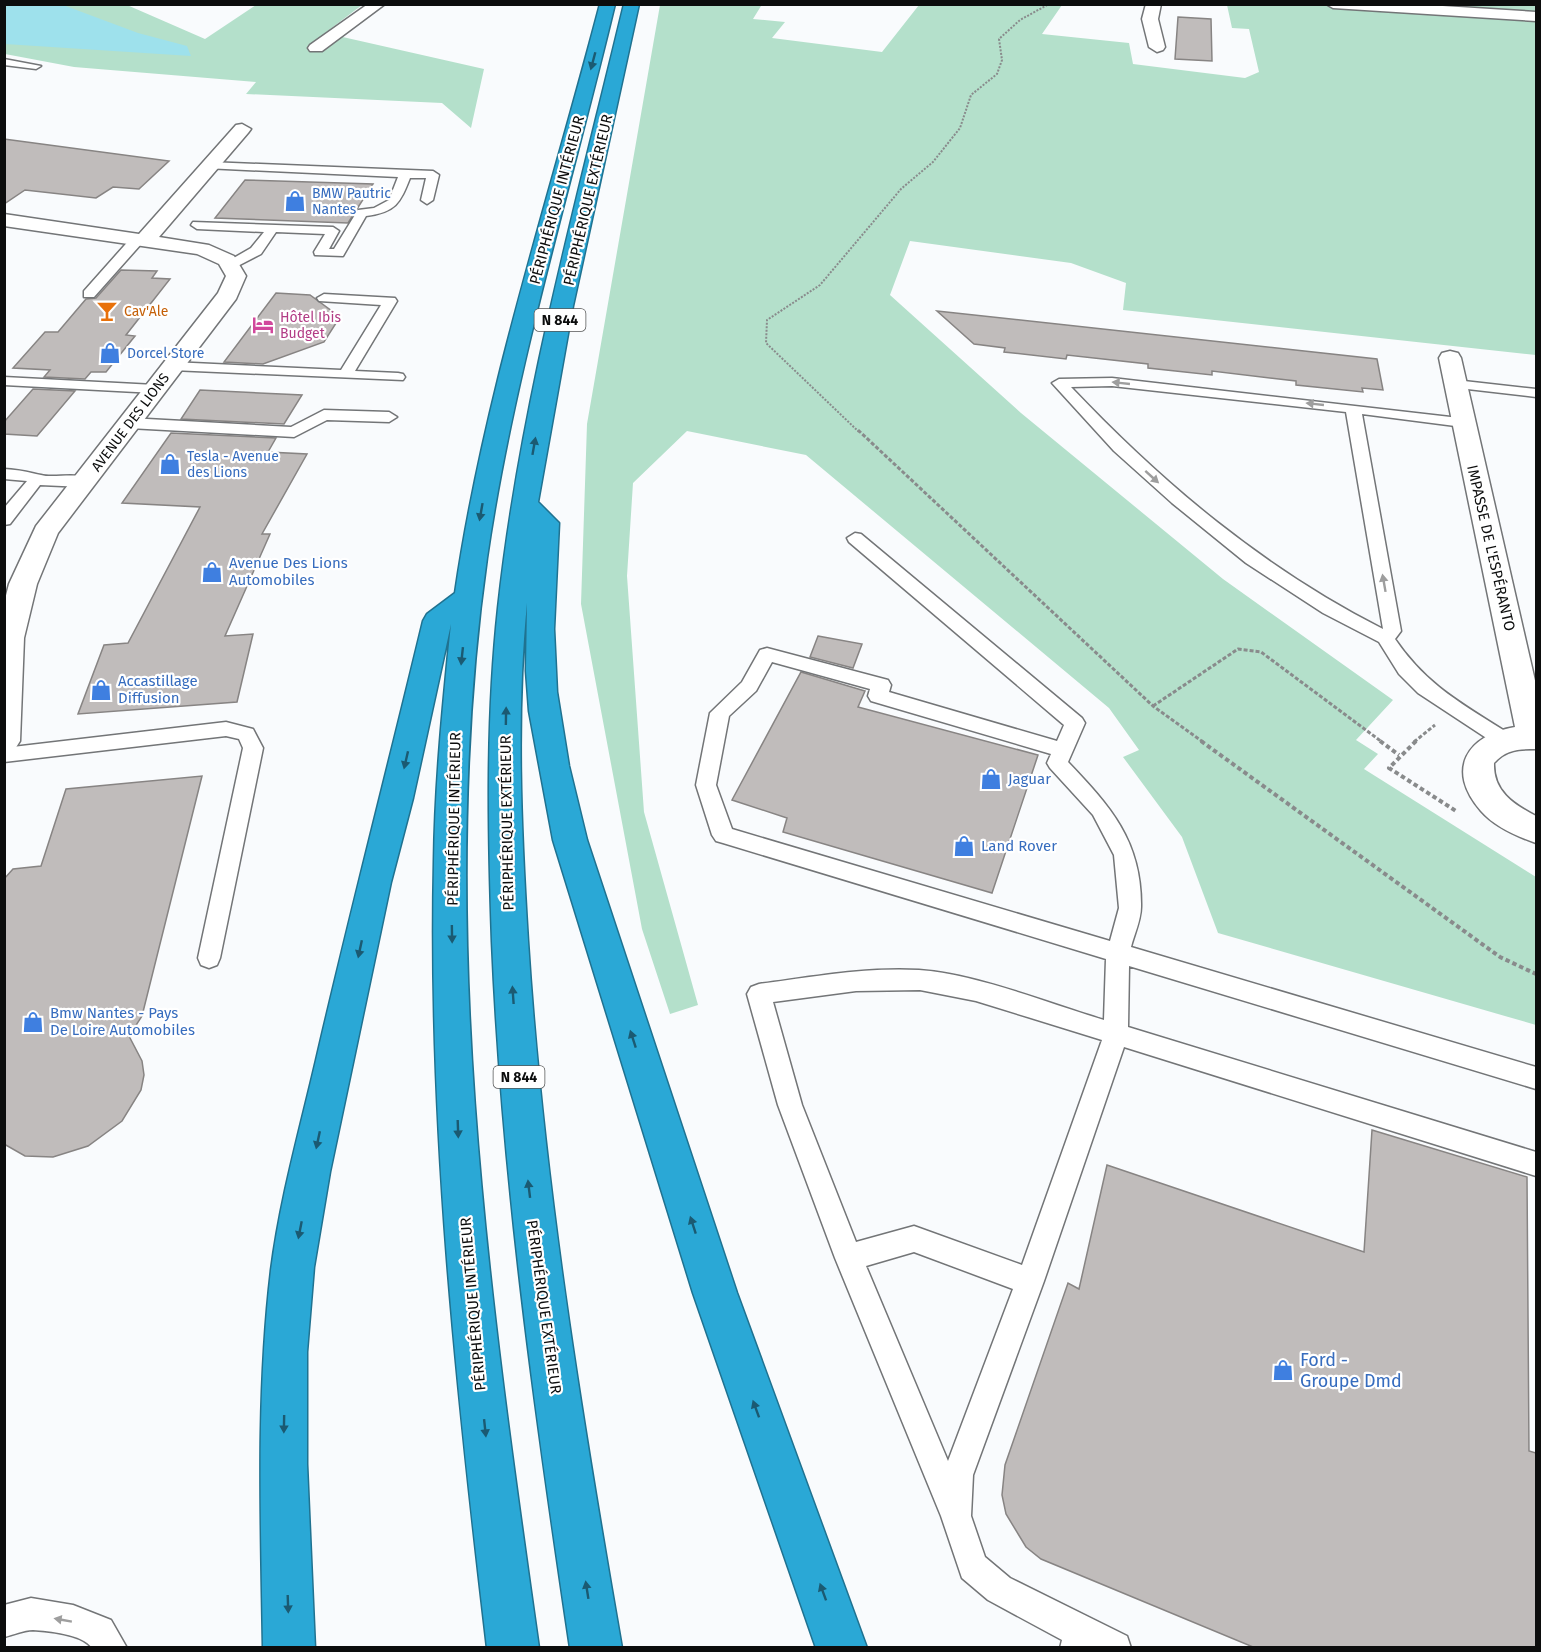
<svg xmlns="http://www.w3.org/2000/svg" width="1541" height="1652" font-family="'Fira Sans',sans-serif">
<rect width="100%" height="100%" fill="#f9fbfd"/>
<path fill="#b4e0cb" d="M743,4L761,6L753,19L785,22L772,38L882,52L919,5H1062L1042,34L1129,43L1133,64L1245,78L1259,72L1249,29L1232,28L1227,5H1536V355L1123,310L1126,283L1071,263L910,241L890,295L1021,413L1223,579L1393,700L1356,740L1378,754L1364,769L1536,877V1025L1218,933L1182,837L1123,757L1139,750L1109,708L806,455L687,431L633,483L627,576L644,812L698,1005L670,1014L642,929L581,604L587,424L660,5Z
M4,5H127L205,39L256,5H362L325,33L484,69L471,128L442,103L246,94L256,82L74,67L5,54Z"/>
<path fill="#9ee1ec" d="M14,4L63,5L138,33L187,46L191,56L5,44V7Z"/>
<path fill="#c0bcbb" stroke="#878483" stroke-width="1.5" d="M1178,17L1211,19L1212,61L1175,59Z
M4,139L169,161L139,189L113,187L96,198L25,190L4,204Z
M245,180L373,184L348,223L215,218Z
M121,270L157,271L152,278L170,279L126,335L135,336L106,372H91L85,379L44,377L50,370L13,368L45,332H58L86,299L96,298Z
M276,293L310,295L340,317L324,342L263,364L224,362Z
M937,311L1377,359L1383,390L1362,388L1363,392L1296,385V381L1212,371V375L1148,368V364L1067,355L1066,359L1004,352L1005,348L974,344Z
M33,389L75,391L37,436L4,434V422Z
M200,390L302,395L284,424L181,419Z
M171,433L276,438L268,452L307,454L262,534H270L225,636L253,634L237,702L78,714L104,645L128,643L200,507L122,503Z
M818,636L862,644L853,668L810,657Z
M801,672L865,691L858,707L1038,755L992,893L783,832L787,818L732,800Z
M202,776L142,1016L129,1036L142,1061L144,1075L141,1090L122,1121L88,1146L53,1157L25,1156L4,1144V879L13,869L41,866L66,789Z
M1372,1130L1527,1177L1529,1451L1536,1453V1647H1253L1041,1559L1026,1547L1006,1514L1002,1495L1005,1465L1068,1283L1079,1289L1107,1165L1364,1252Z"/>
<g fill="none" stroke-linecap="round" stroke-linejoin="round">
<defs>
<path id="lane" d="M4,59L41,66L36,69L4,65Z
M209,162L433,171L439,175L433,200L427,204L421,200L426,178H410C400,203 396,212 366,216L343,256L315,255L314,252L325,234L276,232L261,254L230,270L223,266L225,263L251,248L264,232L197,229L191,225L193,222L333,227L339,231L329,249H334L358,210L374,208L389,200L398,177L205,168L203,166Z
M137,236L142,237V243L94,297H84V291L132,237Z
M324,294L395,298L397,301L355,371L398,373L403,374L405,377L403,380L172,370L165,366L172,362L341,370L381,305L319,301L317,298Z
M4,377L155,385L162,389L155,393L4,385Z
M1112,378L1468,419L1471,422L1463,427L1362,414L1401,631L1395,639C1428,687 1463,704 1511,735L1514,740L1511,745H1497L1418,693L1399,674L1379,642L1323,613L1246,563L1172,503L1114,451L1052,383L1059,379ZM1112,386L1346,412L1383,629C1263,568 1163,484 1071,387Z
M1455,380L1536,389V397L1450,387L1448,384Z
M324,410L389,412L397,417L389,422L327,420L294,437L129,428L121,423L129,418L291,427Z
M4,469C21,470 27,472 41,475C55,479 82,470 92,482L84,487L40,485L10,524L4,525V508L27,481L4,479Z
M855,533L861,534L1082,718L1085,723L1068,762C1110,806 1142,841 1141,907C1141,920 1134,935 1131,947L1536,1067V1089L1129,966L1128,1027L1536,1152V1176L1124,1047L1044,1281L973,1475L971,1516L985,1557L1010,1578L1127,1636L1131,1648H1060L1062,1640L988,1600L962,1578L941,1516L835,1258L778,1105L747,994L751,987L759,984C812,977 865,967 919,970C976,974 1048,1003 1104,1020L1106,959L723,843L716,841L712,835L696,785L710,713L742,682L760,650L767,648L888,680L891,685L889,692L1057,741L1064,725L849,542L847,538ZM772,662L870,689L868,696L871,701L1051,754L1047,763L1050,768L1093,815L1114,855L1119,908L1110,941L732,829L716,785L729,716L756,691ZM920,990L976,1001L1102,1040L1022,1265L914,1226L856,1242L802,1105L773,1002L856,991ZM914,1252L1013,1289L948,1461L866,1266Z
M226,722L253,729L263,748L220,958L217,965L209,968L201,965L198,958L243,748L239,739L226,736L4,762V748Z
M31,1598L73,1605L111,1620L127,1648H92C83,1634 48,1631 33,1630C24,1630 13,1635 4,1637V1605Z"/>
<path id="street" d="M368,4H385L322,51H310L308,48L310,45Z
M1146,4H1161L1158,19L1165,47L1163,50L1157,52L1149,47L1142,19Z
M1326,4H1411L1536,12V21L1333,8Z
M242,124L251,129L248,133L159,237L209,245L234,256L246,276L236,299L58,533L37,584L24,638L20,741L15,749L4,752V603L9,584L36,526L218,293L226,276L219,264L197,254L4,226V214L139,234L236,125Z
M1450,351L1458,353L1461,358L1536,685V749C1520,749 1506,749 1494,763C1493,791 1513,804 1536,816V843C1516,836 1495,827 1481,811C1445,770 1467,735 1515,727L1439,358L1442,353Z"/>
<path id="highway" d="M600,4H615C571,188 514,371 487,558C436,919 488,1289 539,1648H487C456,1386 428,1124 434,861C435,782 443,703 451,624L413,798L391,882L330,1172L314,1267L307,1352V1464L315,1648H263C261,1521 256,1396 271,1270C280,1199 300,1129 316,1060C350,913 388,767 423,621L427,614L455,593C484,393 549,200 600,4Z
M624,4H639L573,306L538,502L559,523L554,629L557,692L569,766L587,840L737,1293L867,1648H816L693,1293L553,840L529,711L526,671L527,603C516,715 521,829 528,941C543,1178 581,1413 622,1648H570C535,1413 502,1179 492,942C488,831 486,719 498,608C520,404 576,205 624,4Z"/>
</defs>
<use href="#lane" stroke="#737577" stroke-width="3"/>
<use href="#street" stroke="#737577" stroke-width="3"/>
<use href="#highway" stroke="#207290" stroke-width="3"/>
<path stroke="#898b8c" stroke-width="2" stroke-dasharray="2 1.5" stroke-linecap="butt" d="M859,432L766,343L767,320L820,285L901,189L933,162L960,128L971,95L997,74L1002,60L999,39L1020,20L1049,4"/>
<path stroke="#898b8c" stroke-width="3" stroke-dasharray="4 2" stroke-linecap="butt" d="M858,430L1153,706L1203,742
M1153,706L1238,649L1261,652L1382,742
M1414,742L1435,725"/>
<path stroke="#898b8c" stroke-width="4" stroke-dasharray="4.5 3" stroke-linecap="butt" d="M1201,741L1500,957L1536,974
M1380,741L1399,755
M1416,741L1389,768L1456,811"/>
<use href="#lane" fill="#fff" fill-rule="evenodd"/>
<use href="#street" fill="#fff" fill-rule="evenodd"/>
<use href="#highway" fill="#2aa8d6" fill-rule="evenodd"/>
</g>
<defs><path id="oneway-solid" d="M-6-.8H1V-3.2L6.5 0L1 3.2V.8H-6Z" transform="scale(1.5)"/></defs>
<g fill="#1b5a72">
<use href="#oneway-solid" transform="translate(593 61) rotate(105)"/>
<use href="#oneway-solid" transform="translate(534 446) rotate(-80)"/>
<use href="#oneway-solid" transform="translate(481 512) rotate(100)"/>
<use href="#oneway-solid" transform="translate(462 656) rotate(96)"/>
<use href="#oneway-solid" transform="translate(506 716) rotate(-89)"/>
<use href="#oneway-solid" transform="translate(406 760) rotate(103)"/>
<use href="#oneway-solid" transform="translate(452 934) rotate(89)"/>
<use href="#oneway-solid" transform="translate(360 949) rotate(102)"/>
<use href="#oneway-solid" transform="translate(513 995) rotate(-94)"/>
<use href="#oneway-solid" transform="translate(633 1039) rotate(-108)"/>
<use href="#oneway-solid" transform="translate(458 1129) rotate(88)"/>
<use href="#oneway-solid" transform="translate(318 1140) rotate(102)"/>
<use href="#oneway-solid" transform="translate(529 1189) rotate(-97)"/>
<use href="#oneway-solid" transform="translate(693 1225) rotate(-108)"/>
<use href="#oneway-solid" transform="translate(300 1230) rotate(101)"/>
<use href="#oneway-solid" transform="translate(756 1409) rotate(-110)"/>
<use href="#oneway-solid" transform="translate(284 1424) rotate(91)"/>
<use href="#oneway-solid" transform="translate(485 1428) rotate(84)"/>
<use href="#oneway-solid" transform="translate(587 1590) rotate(-99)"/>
<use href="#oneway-solid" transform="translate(823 1592) rotate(-110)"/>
<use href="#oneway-solid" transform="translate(288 1604) rotate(88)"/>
</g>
<g fill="#9e9e9e">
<use href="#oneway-solid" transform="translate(1121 383) rotate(-174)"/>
<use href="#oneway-solid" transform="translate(1315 404) rotate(-174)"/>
<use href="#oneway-solid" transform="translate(1152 477) rotate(42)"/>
<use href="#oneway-solid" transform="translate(1384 583) rotate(-100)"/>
<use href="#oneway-solid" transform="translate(63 1620) rotate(-170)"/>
</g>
<defs>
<symbol id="shop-bare" viewBox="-9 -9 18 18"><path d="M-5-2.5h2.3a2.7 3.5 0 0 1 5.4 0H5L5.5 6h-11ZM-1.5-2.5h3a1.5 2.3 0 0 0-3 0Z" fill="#3f7fe0" stroke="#fff" stroke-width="2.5" paint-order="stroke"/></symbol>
<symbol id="bar-bare" viewBox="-9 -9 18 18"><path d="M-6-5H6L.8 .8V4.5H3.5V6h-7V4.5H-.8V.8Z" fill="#e8710a" stroke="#fff" stroke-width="2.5" paint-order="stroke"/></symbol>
<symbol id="hotel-bare" viewBox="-9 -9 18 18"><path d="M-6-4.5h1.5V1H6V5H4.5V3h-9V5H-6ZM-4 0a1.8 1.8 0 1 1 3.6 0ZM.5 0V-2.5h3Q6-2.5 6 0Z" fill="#d1479c" stroke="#fff" stroke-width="2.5" paint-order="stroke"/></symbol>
</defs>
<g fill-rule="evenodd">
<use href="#shop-bare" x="280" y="186" width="30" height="30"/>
<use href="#bar-bare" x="92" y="296" width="30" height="30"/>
<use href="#hotel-bare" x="248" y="310" width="30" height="30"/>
<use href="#shop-bare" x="95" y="338" width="30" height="30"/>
<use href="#shop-bare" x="155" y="449" width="30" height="30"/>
<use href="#shop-bare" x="197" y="557" width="30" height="30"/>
<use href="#shop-bare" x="86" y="675" width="30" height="30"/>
<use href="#shop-bare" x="976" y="764" width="30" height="30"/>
<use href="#shop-bare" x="949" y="831" width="30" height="30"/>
<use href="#shop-bare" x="18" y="1007" width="30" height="30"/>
<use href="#shop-bare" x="1268" y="1355" width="30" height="30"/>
</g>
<g text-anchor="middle" stroke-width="4.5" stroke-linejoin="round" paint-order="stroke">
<g font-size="14" fill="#366cbe" stroke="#fff" text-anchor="start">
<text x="312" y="198">BMW Pautric<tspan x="312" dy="16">Nantes</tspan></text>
<text x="127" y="358">Dorcel Store</text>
<text x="187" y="461">Tesla - Avenue<tspan x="187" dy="16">des Lions</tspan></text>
</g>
<g font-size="14" fill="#c56008" stroke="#fff" text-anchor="start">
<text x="124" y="316">Cav'Ale</text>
</g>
<g font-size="14" fill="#b23c85" stroke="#fff" text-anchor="start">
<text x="280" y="322">Hôtel Ibis<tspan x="280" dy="16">Budget</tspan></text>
</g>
<g fill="#fff" stroke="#555656" stroke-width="1.5">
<rect x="534.5" y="309" width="51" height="22" rx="4.5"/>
<rect x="493.5" y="1066" width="51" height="22" rx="4.5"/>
</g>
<g font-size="14" font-weight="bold" fill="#0c0d0d">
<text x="560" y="325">N 844</text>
<text x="519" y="1082">N 844</text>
</g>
<g font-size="14" fill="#0c0d0d" stroke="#fff">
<text transform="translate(130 422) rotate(-53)" y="5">AVENUE DES LIONS</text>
</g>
<g font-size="15" fill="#0c0d0d" stroke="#fff">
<text transform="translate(557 200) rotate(-75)" y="5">PÉRIPHÉRIQUE INTÉRIEUR</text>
<text transform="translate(588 200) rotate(-77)" y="5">PÉRIPHÉRIQUE EXTÉRIEUR</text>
<text transform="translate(1491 548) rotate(77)" y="5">IMPASSE DE L'ESPÉRANTO</text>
<text transform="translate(454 819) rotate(-89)" y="5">PÉRIPHÉRIQUE INTÉRIEUR</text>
<text transform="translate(507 823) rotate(-91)" y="5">PÉRIPHÉRIQUE EXTÉRIEUR</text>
<text transform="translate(473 1304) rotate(-95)" y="5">PÉRIPHÉRIQUE INTÉRIEUR</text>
<text transform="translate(544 1307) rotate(82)" y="5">PÉRIPHÉRIQUE EXTÉRIEUR</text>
</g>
<g font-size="15" fill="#366cbe" stroke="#fff" text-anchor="start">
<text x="229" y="568">Avenue Des Lions<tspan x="229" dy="17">Automobiles</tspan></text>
<text x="118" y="686">Accastillage<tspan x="118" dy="17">Diffusion</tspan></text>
<text x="1008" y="784">Jaguar</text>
<text x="981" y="851">Land Rover</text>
<text x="50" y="1018">Bmw Nantes - Pays<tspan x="50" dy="17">De Loire Automobiles</tspan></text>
</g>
<g font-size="18" fill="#366cbe" stroke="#fff" text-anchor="start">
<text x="1300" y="1366">Ford -<tspan x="1300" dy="21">Groupe Dmd</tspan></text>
</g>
</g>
<rect width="1541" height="1652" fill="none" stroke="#0c0d0d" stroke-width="12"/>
</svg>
